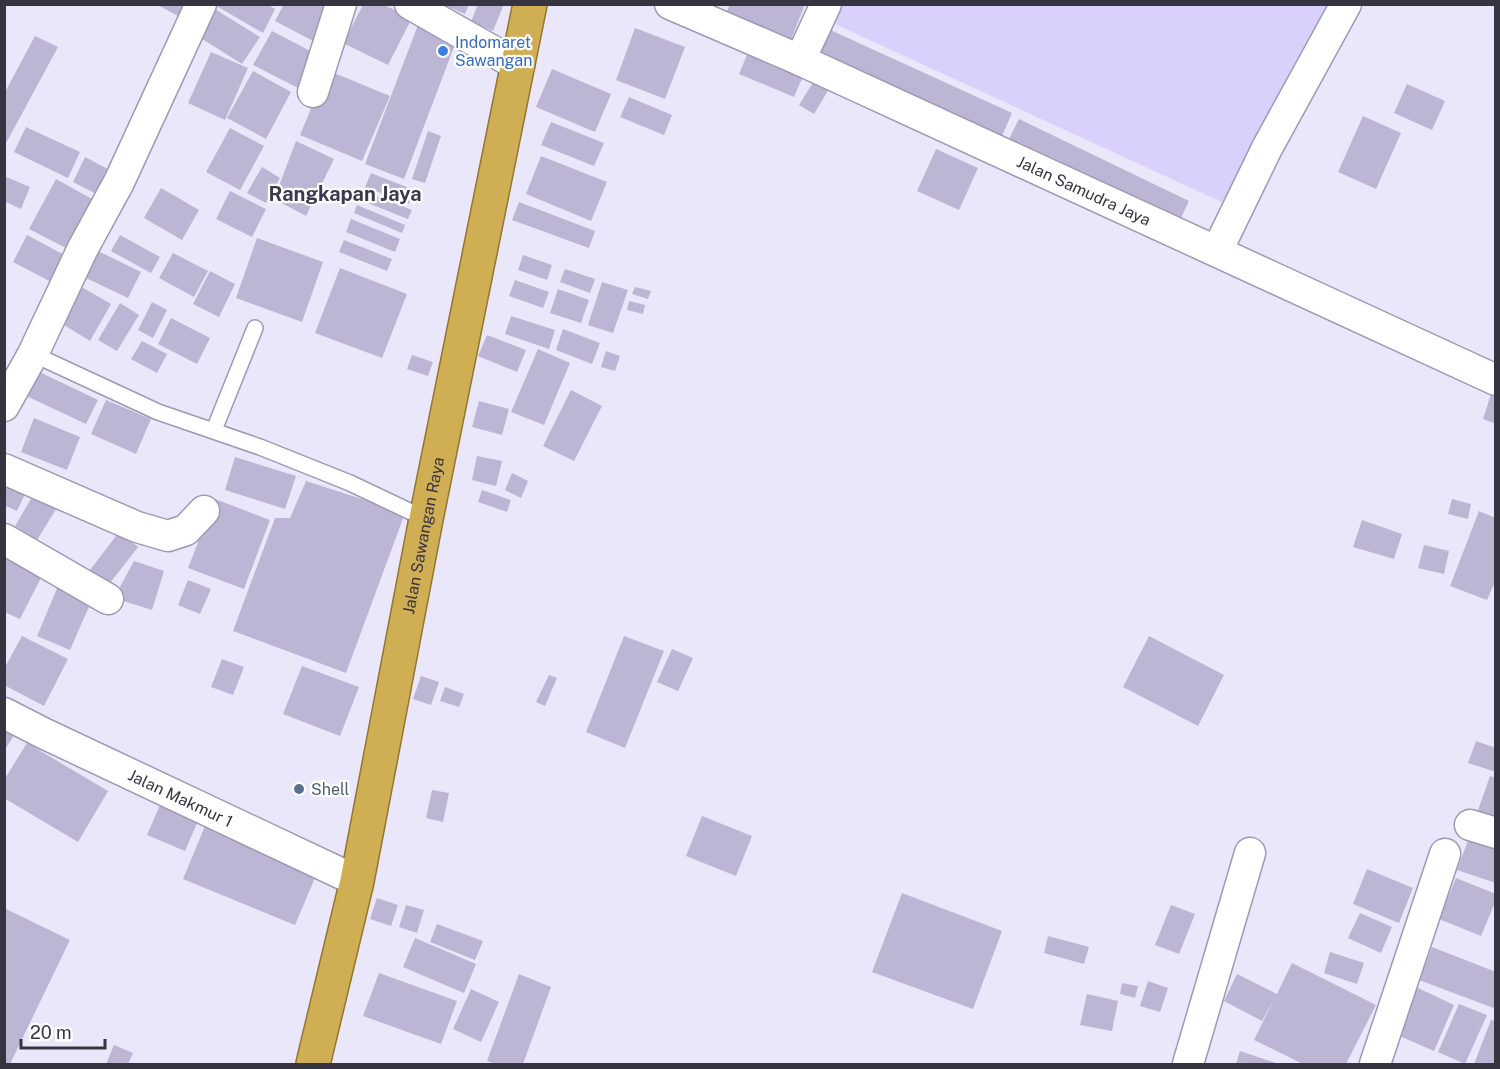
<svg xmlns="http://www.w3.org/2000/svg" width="1500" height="1069" font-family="'Public Sans',sans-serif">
<rect width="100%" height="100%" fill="#ebe7fa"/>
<path fill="#dad0fc" d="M818,4L1327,5L1226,204L813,14Z"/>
<path fill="#bcb5d4" d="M156,4H186L180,17Z
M213,4H267L275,9L263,33Z
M284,4H333L313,41L275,21Z
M442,4H469L465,14Z
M478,4H504L493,31L471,22Z
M730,4H805L790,42L725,16Z
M363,5H384L412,18L388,65L343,43Z
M213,8L260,37L242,64L196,35Z
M418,25L457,39L404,179L365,164Z
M635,28L685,47L665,99L616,80Z
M826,28L1012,113L1001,138L814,52Z
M272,31L322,57L304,91L253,65Z
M35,36L58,47L4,147V94Z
M749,50L804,74L794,97L739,74Z
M211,52L248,68L225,120L188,103Z
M552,69L611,94L595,132L536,107Z
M327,70L390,96L362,161L300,135Z
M253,71L291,92L266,139L227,118Z
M817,76L832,84L814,114L799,105Z
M1407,84L1445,101L1432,130L1394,113Z
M629,97L672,115L664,135L620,117Z
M1363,116L1401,133L1376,189L1338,172Z
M1019,119L1189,201L1180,220L1009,139Z
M551,122L604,143L594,166L541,145Z
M26,127L80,152L68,178L14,152Z
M230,128L264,146L240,190L206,172Z
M428,131L441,136L425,183L412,179Z
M296,141L334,159L306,216L274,199Z
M936,149L978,168L959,210L917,191Z
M541,156L607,182L591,221L526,194Z
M85,157L119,175L106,199L73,182Z
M262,167L280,178L266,203L247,193Z
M371,173L414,190L409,204L365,187Z
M4,176L30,187L21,209L4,201Z
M56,179L92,199L66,248L29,229Z
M161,188L199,210L182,240L144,218Z
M230,191L266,209L252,237L216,219Z
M363,191L412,210L408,219L360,200Z
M519,202L595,231L589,248L512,220Z
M357,205L405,225L402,233L354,213Z
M351,219L400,239L395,252L346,232Z
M27,235L72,259L59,286L13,262Z
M120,235L160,257L151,273L111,251Z
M257,238L323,262L302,322L236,298Z
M344,240L392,259L387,271L339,252Z
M94,249L141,272L128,298L82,276Z
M173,253L208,271L194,297L159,278Z
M523,255L552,265L547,280L518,270Z
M340,268L407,294L382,358L315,333Z
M565,269L595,279L590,293L560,282Z
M210,271L235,284L219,317L193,304Z
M515,280L549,292L543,308L509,296Z
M602,282L628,290L613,333L588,325Z
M80,286L111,304L90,341L59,322Z
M635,287L651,291L648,299L632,294Z
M558,289L589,300L581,323L550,313Z
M629,301L645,305L643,314L627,310Z
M152,302L167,310L153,338L138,330Z
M120,303L139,315L117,351L98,340Z
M511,316L555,330L549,349L505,334Z
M171,318L210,338L197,364L158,344Z
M563,329L600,343L592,364L556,350Z
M487,335L526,350L517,372L478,356Z
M142,341L167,354L157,373L131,359Z
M538,349L570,363L544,425L511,412Z
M606,351L620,356L615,371L601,367Z
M412,355L433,362L428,376L407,369Z
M33,369L98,400L86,424L22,394Z
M571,390L602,406L574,461L543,446Z
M1491,394L1496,395V424L1483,419Z
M106,400L151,419L136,454L91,434Z
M479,401L509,409L502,435L472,427Z
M34,418L80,437L67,470L21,452Z
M477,456L502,461L496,486L472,480Z
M235,457L296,476L285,509L225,490Z
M512,473L528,481L521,498L505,490Z
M4,481L26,492L17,511L4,505Z
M306,481L405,513L346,673L233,631L275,518H290Z
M482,490L511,500L507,512L478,502Z
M35,492L58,506L37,540L15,526Z
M215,499L270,520L244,589L188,568Z
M1452,499L1471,504L1468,519L1448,514Z
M1479,511L1496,518V580L1487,600L1450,586Z
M1362,520L1402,534L1394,559L1353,547Z
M119,532L138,547L103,592L84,578Z
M1424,545L1449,551L1444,574L1418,568Z
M9,552L45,570L20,619L4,612V561Z
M134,561L164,571L152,610L114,598Z
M61,579L95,593L70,650L37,636Z
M188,580L211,589L200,614L178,605Z
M22,636L68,659L44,706L4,685V669Z
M624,636L664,651L625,748L586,732Z
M1149,636L1224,675L1198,726L1123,687Z
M672,649L693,658L678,691L657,682Z
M222,659L244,667L233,695L211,687Z
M302,666L359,687L340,736L283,714Z
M549,675L557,678L545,706L536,702Z
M421,676L439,682L431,705L413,699Z
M445,687L464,694L459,707L440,701Z
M4,727L15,734L4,751Z
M1476,741L1496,748V772L1468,763Z
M27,743L108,791L78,842L4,798V780Z
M1490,776L1496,778V823L1476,816Z
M432,790L449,793L443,822L426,818Z
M163,798L201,814L185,851L147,835Z
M702,816L752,836L736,876L686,856Z
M205,826L317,873L295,925L183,879Z
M1470,835L1496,844V883L1457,870Z
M1367,869L1413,888L1399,923L1353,904Z
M1456,878L1496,894V900L1481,936L1439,919Z
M902,893L1002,931L973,1009L872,972Z
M377,898L398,905L391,926L370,919Z
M406,905L424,910L417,933L399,927Z
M1171,905L1195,914L1179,954L1155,945Z
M4,908L70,940L10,1064H4Z
M1360,913L1392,927L1381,953L1348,938Z
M437,924L483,941L475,960L430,942Z
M1048,936L1089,947L1084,964L1044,953Z
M415,938L476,964L464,993L403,967Z
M1432,947L1496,972V1009L1419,980Z
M1330,952L1364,963L1357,984L1324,973Z
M1292,963L1376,1005L1346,1064H1303L1254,1040L1275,997L1262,1021L1224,1001L1237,974L1277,994Z
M379,973L457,1001L441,1044L363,1016Z
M519,974L551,987L523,1064H496L487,1061Z
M1148,981L1168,988L1160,1012L1140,1006Z
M1122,983L1138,986L1135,998L1120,994Z
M1416,987L1454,1005L1434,1051L1395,1034Z
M471,989L499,1002L481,1042L453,1029Z
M1087,994L1118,1001L1112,1031L1080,1025Z
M1459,1004L1487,1015L1465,1064L1438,1052Z
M1491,1020L1496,1021V1064H1474Z
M114,1045L133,1053L128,1064H106Z
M1240,1051L1279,1064H1236Z"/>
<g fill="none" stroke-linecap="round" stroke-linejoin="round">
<defs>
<path id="service" d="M33,354L158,412L260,447L350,483L426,519
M214,430L255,328"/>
<g id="minor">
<path d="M410,4L519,66"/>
<path id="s1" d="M670,4L800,60L1496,380"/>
<path d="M800,60L826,4"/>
<path d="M313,92L341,4"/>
<path d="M1217,251L1267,148L1346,4"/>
<path d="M4,406L33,354L82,250L119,182L201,4"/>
<path d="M4,469L137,527L168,536L186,530L204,511"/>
<path d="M4,539L108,599"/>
<path id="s2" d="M4,713L43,733L357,881"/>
<path d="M1470,825L1496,833"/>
<path d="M1188,1064L1250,853"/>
<path d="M1375,1064L1445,854"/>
</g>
<g id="trunk">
<path id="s3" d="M313,1064L357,881L426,519L530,4"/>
</g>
</defs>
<use href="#service" stroke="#9f98b6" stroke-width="18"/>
<use href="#minor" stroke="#9f98b6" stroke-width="33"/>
<use href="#trunk" stroke="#937632" stroke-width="36"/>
<use href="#service" stroke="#fff" stroke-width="15"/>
<use href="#minor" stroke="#fff" stroke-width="30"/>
<use href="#trunk" stroke="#d0ae54" stroke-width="33"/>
</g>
<circle fill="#3f7fe0" stroke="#fff" stroke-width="2" cx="443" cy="51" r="6"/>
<circle fill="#5c6f8a" stroke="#fff" stroke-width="2" cx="299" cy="789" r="6"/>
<g text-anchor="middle" stroke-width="4.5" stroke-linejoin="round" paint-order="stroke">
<g font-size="16" fill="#366cbe" stroke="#fff" text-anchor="start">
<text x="455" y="48">Indomaret<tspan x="455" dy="18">Sawangan</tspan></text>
</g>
<g font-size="16" fill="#373441" stroke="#fff">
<text dy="6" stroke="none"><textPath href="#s1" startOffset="454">Jalan Samudra Jaya</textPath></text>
<text dy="6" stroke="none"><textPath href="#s3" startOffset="540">Jalan Sawangan Raya</textPath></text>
<text dy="6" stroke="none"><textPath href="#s2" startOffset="196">Jalan Makmur 1</textPath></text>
</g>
<g font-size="16" fill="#4e5e75" stroke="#fff" text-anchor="start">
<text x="311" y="795">Shell</text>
</g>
<g font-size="20" font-weight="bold" fill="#3d3750" stroke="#fff">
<text x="345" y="201">Rangkapan Jaya</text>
</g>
</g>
<rect width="1500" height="1069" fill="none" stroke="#373441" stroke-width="12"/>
<path d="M21 1039v9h84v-9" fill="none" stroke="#373441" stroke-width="3"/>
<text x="30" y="1039" font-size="18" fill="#373441" stroke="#ffffff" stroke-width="4.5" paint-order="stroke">20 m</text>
</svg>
